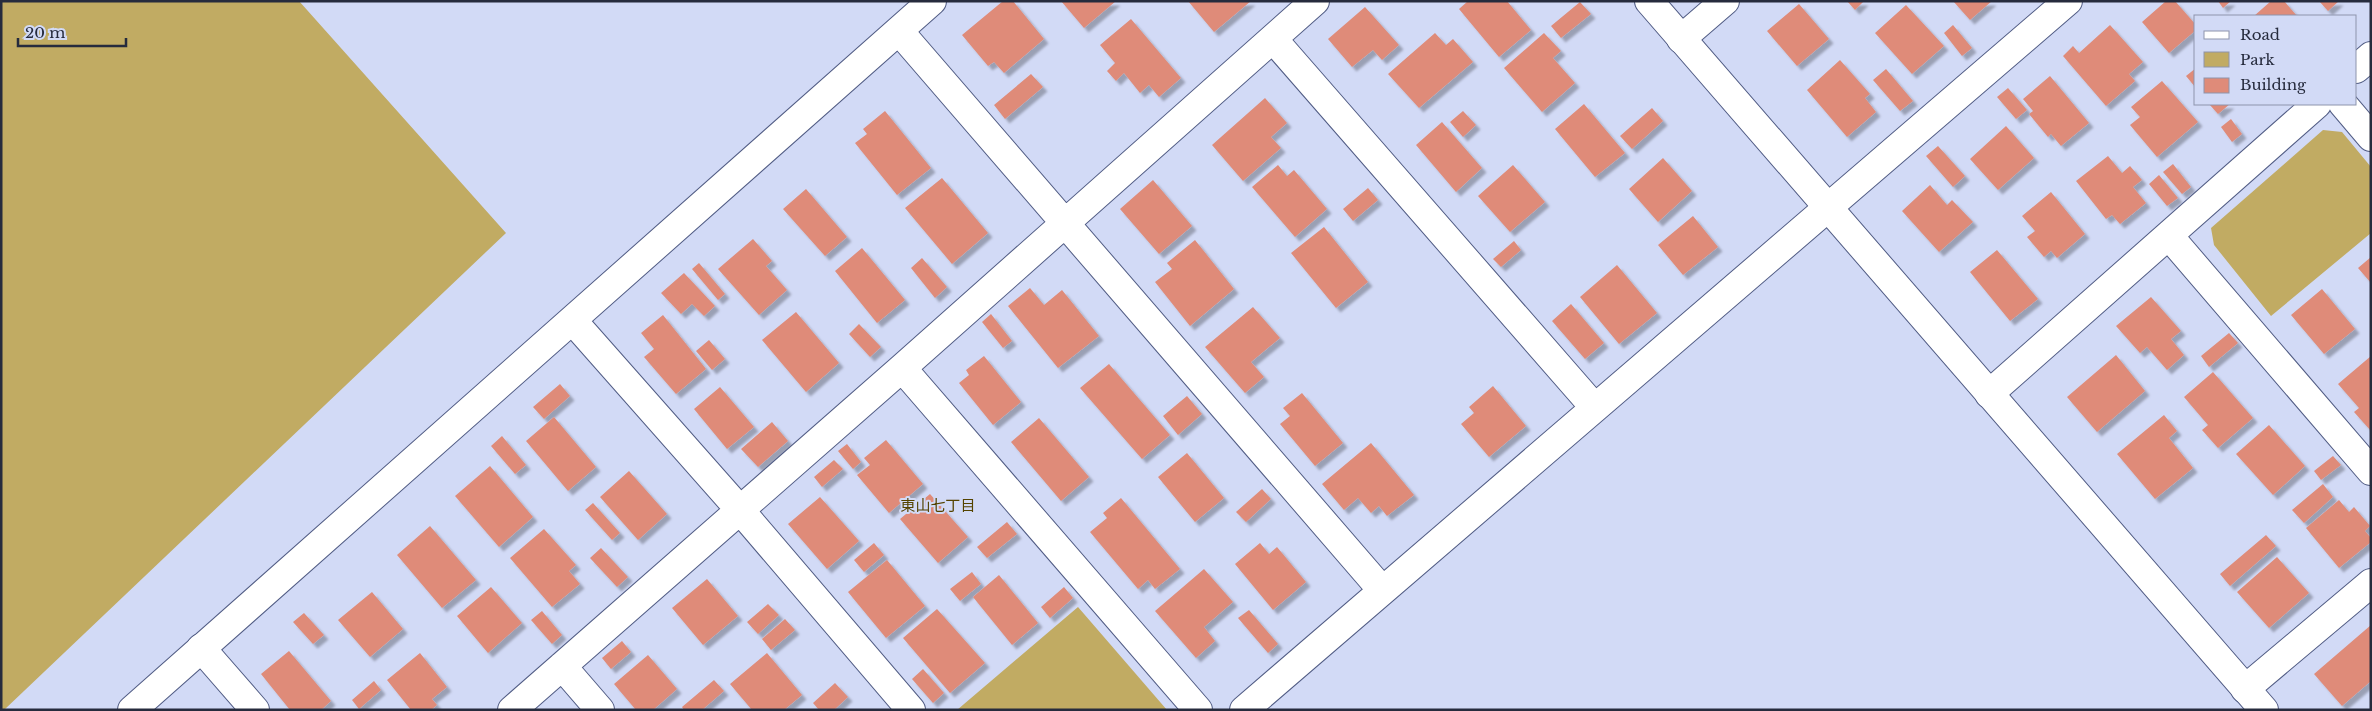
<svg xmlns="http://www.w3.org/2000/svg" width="2372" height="711" font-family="'Libre Baskerville','Noto Sans JP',serif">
<defs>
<filter id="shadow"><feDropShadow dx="4.5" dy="4.5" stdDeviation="1" flood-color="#0004"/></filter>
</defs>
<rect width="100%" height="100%" fill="#d2daf6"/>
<path fill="#c1ab63" d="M1,1H299L506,233L4,710H1Z
M2323,130L2342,132L2371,167V233L2271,316L2214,245L2211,228Z
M1078,607L1167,710H957Z"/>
<path fill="#df8b79" filter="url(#shadow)" d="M1003,1H1013L1044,39L1004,73L994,62L988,66L962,35Z
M1061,1H1116L1084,28Z
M1188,1H1251L1214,32Z
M1468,1H1507L1531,30L1499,57L1459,9Z
M1847,1H1864L1855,10Z
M1953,1H1992L1970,20Z
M2166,1H2175L2196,25V30L2169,53L2142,22Z
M2218,1H2231L2223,8Z
M2271,1H2284L2297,16H2254Z
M2319,1H2339L2328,11Z
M1580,2L1591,14L1561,38L1551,26Z
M1799,4L1829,39L1797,66L1767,31Z
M1906,5L1944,46L1912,74L1875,33Z
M1365,7L1399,45L1382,60L1373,50L1352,67L1328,39Z
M1131,19L1181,78L1159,97L1149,85L1140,93L1124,73L1116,81L1107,71L1115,63L1100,45Z
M1953,25L1972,48L1962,56L1944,33Z
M2110,25L2143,62L2129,74L2135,81L2106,106L2063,56L2073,46L2079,53Z
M1435,33L1446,45L1453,39L1473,62L1419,108L1388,74Z
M1544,33L1561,51L1553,58L1575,83L1542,112L1504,68Z
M1840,60L1870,94L1865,98L1876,112L1847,137L1807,90Z
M2196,68V88L2186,76Z
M1886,69L1913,101L1900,111L1873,80Z
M1031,74L1043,87L1005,119L994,105Z
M2050,76L2089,123L2061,146L2051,134L2048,137L2029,114L2033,111L2023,99Z
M2162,81L2198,122L2157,157L2130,125L2140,117L2131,107Z
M2008,88L2027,110L2016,119L1997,97Z
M1265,98L1287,123L1271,137L1281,148L1243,181L1212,145Z
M1584,104L1625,153L1595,177L1555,129Z
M2209,104H2230L2218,114Z
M1652,108L1663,121L1632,149L1620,136Z
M885,111L931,168L897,195L855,143L867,134L863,129Z
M1463,111L1476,125L1463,137L1450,122Z
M2231,119L2242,134L2232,142L2221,127Z
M1442,122L1482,168L1456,192L1416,145Z
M2006,126L2034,158L1998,190L1970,159Z
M1938,146L1965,176L1953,187L1926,156Z
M2108,156L2122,173L2130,166L2142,180L2133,187L2146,203L2120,224L2112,215L2106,219L2076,181Z
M1663,158L1692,191L1658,222L1629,189Z
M2173,164L2191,187L2182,194L2163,172Z
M1278,165L1287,176L1294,170L1327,209L1295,237L1252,187Z
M1513,165L1545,202L1510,232L1478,196Z
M2159,175L2178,198L2167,206L2149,184Z
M942,178L988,233L952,264L905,208Z
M1153,180L1192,226L1159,254L1120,209Z
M1930,185L1947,205L1952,200L1973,222L1939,252L1902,211Z
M1368,188L1378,200L1353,221L1343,209Z
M806,189L847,237L825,256L783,209Z
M2051,192L2085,234L2057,258L2051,251L2044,257L2027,237L2035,231L2022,216Z
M1693,216L1718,247L1683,275L1658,245Z
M1324,227L1368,282L1336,308L1291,253Z
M753,239L772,261L766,266L787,290L759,315L718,269Z
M1195,240L1234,289L1190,326L1155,282L1172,269L1167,263Z
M1514,241L1521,250L1501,267L1493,259Z
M862,248L905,300L877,323L835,271Z
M1997,250L2038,299L2010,321L1970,272Z
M2371,257V283L2358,268Z
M922,258L947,287L935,298L911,268Z
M699,263L725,294L718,300L692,269Z
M1617,265L1657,313L1619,344L1580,297Z
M684,273L715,306L704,316L692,304L681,314L661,293Z
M1030,288L1044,305L1062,290L1099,336L1058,368L1008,306Z
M2322,289L2355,329L2324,354L2291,315Z
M2151,297L2181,331L2171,339L2184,355L2167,370L2147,347L2140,353L2116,326Z
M1571,304L1604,343L1585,359L1552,321Z
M1253,307L1280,338L1251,362L1264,377L1245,393L1205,347Z
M796,312L839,363L806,392L762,340Z
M991,314L1012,341L1003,348L982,322Z
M663,315L706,369L676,394L644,357L654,349L641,333Z
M859,324L881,347L870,357L849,334Z
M2229,333L2238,343L2209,367L2201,356Z
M709,340L725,359L712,370L696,351Z
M2116,355L2145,391L2097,432L2067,397Z
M984,356L1021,402L993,425L959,383L969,375L966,370Z
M2371,356V431L2354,412L2359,408L2338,384Z
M1109,364L1170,435L1142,459L1080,388Z
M2213,372L2253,418L2218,448L2202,430L2208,425L2184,397Z
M560,384L570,396L544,419L533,407Z
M1493,386L1526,426L1489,457L1461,424L1474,413L1469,407Z
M720,387L754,427L727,449L694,409Z
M1302,393L1343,443L1315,466L1280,424L1290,416L1283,408Z
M1187,396L1202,414L1178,435L1163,416Z
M2164,415L2177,431L2169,438L2193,468L2155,499L2117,454Z
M554,417L596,467L568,491L526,441Z
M1039,418L1089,477L1061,501L1011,442Z
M772,422L788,441L758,467L741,449Z
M2269,425L2305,466L2273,495L2236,454Z
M502,436L526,465L515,474L491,446Z
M886,440L923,484L889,513L857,475L870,465L864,458Z
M1371,443L1414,495L1387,516L1379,506L1371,513L1358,498L1344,510L1322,484Z
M847,444L861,462L853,469L838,451Z
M1187,453L1224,498L1195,522L1158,477Z
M2333,456L2341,465L2321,480L2314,471Z
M834,460L843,469L822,487L814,477Z
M490,466L533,517L499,547L455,496Z
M629,471L667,514L638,540L600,497Z
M2323,484L2333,497L2304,523L2292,510Z
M1262,489L1271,499L1246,522L1236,512Z
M930,494L968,537L938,563L900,519Z
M820,497L859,541L827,569L788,524Z
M1121,498L1180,569L1155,589L1148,580L1138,589L1090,532L1107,518L1103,513Z
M2339,500L2349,512L2354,507L2370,526L2365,531L2371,538V542L2339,568L2306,528Z
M593,503L620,533L612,540L585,510Z
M1007,522L1017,534L987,558L977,547Z
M430,526L476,580L442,608L397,555Z
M544,529L576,565L569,571L580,584L552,607L510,558Z
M2266,535L2276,546L2230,586L2220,574Z
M874,543L884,555L864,572L854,560Z
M1260,543L1269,554L1277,547L1306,582L1273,610L1235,564Z
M601,548L628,577L617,587L590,558Z
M2277,557L2309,593L2269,628L2237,592Z
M887,560L925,606L886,638L848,592Z
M1204,569L1233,602L1204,627L1215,641L1196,658L1155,611Z
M972,572L981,584L960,601L950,589Z
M999,575L1038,623L1012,645L973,597Z
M707,579L738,616L703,645L672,608Z
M491,587L522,623L488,653L457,616Z
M1064,587L1073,598L1050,618L1041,607Z
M372,592L403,629L370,657L338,620Z
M768,604L779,615L758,634L747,622Z
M937,609L985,663L950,693L903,638Z
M1249,610L1278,644L1268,653L1238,618Z
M542,611L562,635L552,644L531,620Z
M304,613L324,635L313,644L293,622Z
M785,619L795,630L771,650L762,639Z
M2371,625V681L2342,706L2314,674Z
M622,641L631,652L611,669L602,658Z
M289,651L331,701L321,710H290L261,674Z
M420,653L447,687L432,699L437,705L431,710H411L387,680Z
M767,653L802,695L784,710H752L730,684Z
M648,655L677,689L653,710H636L614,684Z
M923,669L944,693L933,703L912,679Z
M714,680L724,691L702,710H684L682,707Z
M374,681L381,690L359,709L352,700Z
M835,683L848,697L834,710H819L813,703Z"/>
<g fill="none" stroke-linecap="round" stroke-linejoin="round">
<defs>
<path id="street" d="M899,31L1382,590
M1273,39L1595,408
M1681,39L1725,1
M2356,69L2371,56
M2343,104L2371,137
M2169,236L2371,471
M573,321L740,510L911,710
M902,368L1198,710
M1989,394L2317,104
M201,648L255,710
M562,666L600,710
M2245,689L2371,583
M512,710L902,368L1315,1
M1244,710L2068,1"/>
<path id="secondary" d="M1649,1L2264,710
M132,710L932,1"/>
</defs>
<use href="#street" stroke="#515c84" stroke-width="30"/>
<use href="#secondary" stroke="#515c84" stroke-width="30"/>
<use href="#street" stroke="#fff" stroke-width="28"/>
<use href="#secondary" stroke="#fff" stroke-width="28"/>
</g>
<g text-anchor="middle" stroke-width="4" stroke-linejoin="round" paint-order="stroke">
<g font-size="15" fill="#544300" stroke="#d2daf6">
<text x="938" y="511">東山七丁目</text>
</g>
</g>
<rect width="2372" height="711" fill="none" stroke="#262b3d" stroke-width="5"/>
<rect x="2194" y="15" width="162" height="90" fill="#d2daf6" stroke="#8d94ac"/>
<rect x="2204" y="31" width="25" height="8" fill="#ffffff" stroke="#8d94ac"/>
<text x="2240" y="40" font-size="15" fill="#262b3d">Road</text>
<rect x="2204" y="52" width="25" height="15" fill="#c1ab63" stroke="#8d94ac"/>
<text x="2240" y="65" font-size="15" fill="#262b3d">Park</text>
<rect x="2204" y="78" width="25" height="15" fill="#df8b79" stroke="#8d94ac"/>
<text x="2240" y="90" font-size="15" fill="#262b3d">Building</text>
<path d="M18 38v8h108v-8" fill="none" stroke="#262b3d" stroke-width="2.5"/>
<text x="25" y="38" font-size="15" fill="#262b3d" stroke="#d2daf6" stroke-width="4" paint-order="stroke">20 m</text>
</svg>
